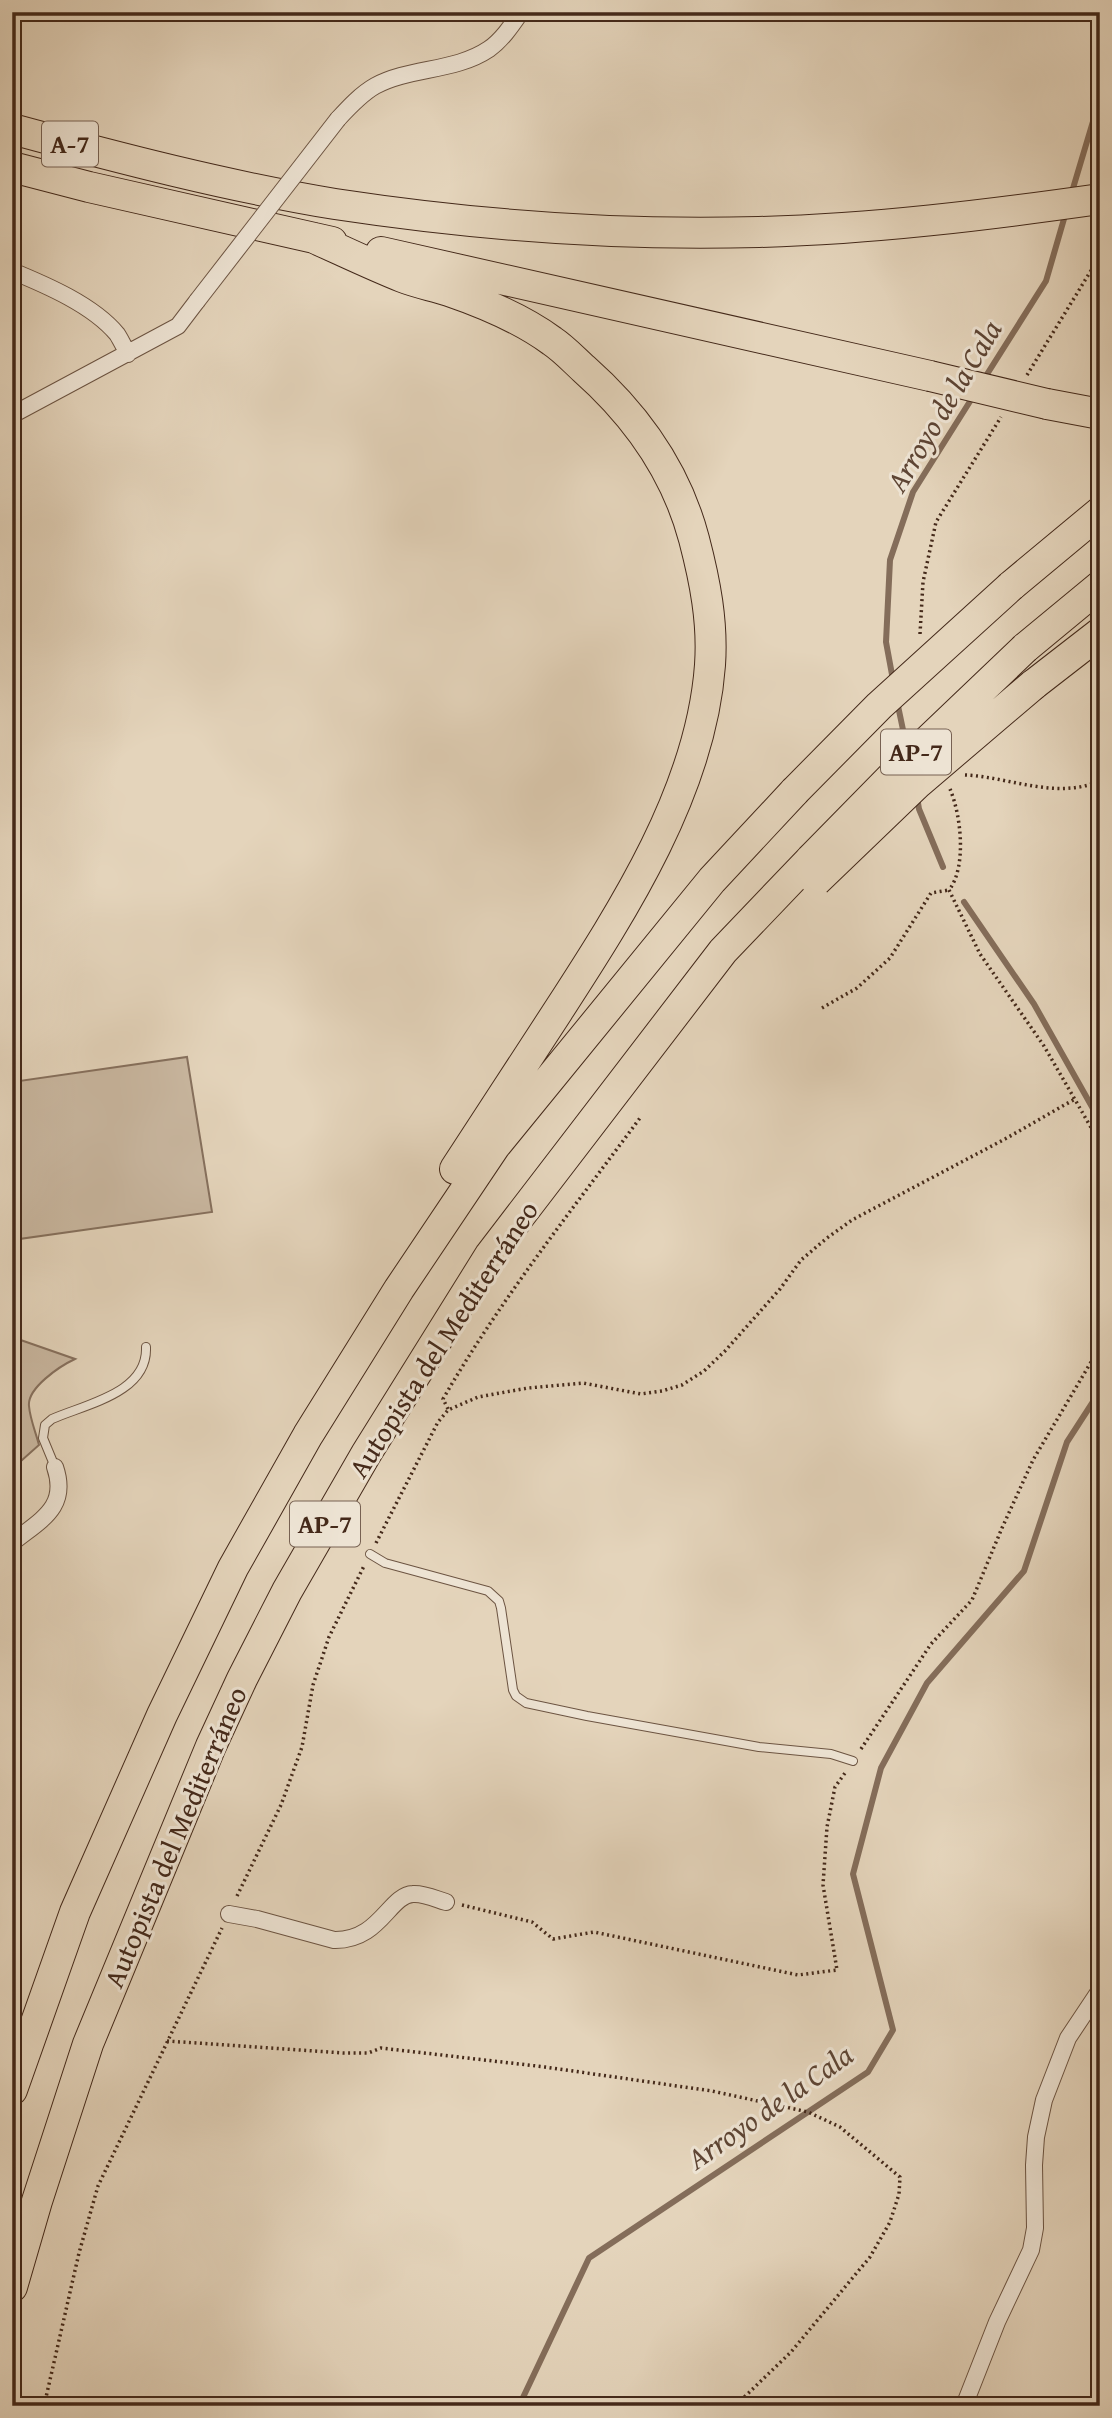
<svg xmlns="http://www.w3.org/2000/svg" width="1112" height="2418" font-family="'Gentium Book Plus',serif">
<rect width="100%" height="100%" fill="#e4d4bb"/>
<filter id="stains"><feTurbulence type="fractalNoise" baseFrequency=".00286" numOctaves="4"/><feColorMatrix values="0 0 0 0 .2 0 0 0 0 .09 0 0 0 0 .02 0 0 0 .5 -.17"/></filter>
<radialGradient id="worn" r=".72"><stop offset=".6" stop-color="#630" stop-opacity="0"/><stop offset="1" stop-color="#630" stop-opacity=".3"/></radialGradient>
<path fill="#c9b7a0" stroke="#86705d" stroke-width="2" d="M187,1057L212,1212L12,1240V1082Z
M12,1337L75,1359C60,1366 27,1388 29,1406C30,1419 36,1433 39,1445L12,1469Z"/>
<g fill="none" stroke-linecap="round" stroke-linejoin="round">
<path stroke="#846d5a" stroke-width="6" d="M1071,195L1100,98
M984,379L1046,281L1066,212
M893,680L886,642L890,560L913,492L974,395
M897,701L907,749
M917,797L919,809L943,867
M964,902L1034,1004L1100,1121
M519,2406L589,2258L868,2072L893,2030L853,1874L881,1768L927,1683L1024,1571L1067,1442L1100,1391"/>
<defs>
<path id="lane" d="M55,1467L43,1438L45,1425L52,1419C86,1404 148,1393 146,1347
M370,1554L385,1563L488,1591L499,1601L501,1608L513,1690L516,1696L526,1703L587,1716L759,1747L831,1754L853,1761"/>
<path id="street" d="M338,119C349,107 361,94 375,86C410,67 455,72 489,49C502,40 512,25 521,12
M12,271C46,285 93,305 117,334C121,340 124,347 128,354
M12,415L178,326L197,301
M12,1543C40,1520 69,1508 55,1467
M229,1914L257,1919L334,1940C380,1941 389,1895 413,1894C423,1893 436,1899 446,1902
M964,2406L997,2322L1031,2250L1035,2228L1034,2165L1036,2137L1044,2100L1068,2038L1100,1990"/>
<path id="highway" d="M12,129C119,158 226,186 335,204C474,225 618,236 759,232C873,229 987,215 1100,199
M12,167L89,187L332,242
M314,238C343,251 372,265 402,277C417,283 434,286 449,291C484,303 522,319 552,341C564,349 574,360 584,369C637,416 676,471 694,539C705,581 713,622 710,665C701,790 624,909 558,1011C524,1064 489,1116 455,1169
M381,252L930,376
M1047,404L1100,414
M1011,586L1100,512
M1025,648L1100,586
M1033,685L1100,633
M12,2090L75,1912L162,1715L233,1568L308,1435L399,1289L495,1146L712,880L795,791
M12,2287L37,2201L88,2044L211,1746L242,1679L287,1591L366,1454L490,1255L723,951L811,859"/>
</defs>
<use href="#lane" stroke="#6c5442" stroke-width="10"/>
<use href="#street" stroke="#6c5442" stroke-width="18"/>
<use href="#highway" stroke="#44291a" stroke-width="32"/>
<path stroke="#44291a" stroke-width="3.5" stroke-dasharray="2 3.5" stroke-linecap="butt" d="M1027,375L1095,264L1100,250
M920,634L923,582L936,522L1001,417
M965,775C1010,777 1055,800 1100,781
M950,789C961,815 967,867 949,890L980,954L1044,1046L1100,1143
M822,1008L857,988L890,958L931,893L949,890
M448,1409L443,1399C500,1300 572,1210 640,1118
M376,1543L438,1422L448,1410L478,1397L528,1388L583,1383L641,1394L662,1391L682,1385L704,1371L725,1351L780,1289L801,1260L827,1238L852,1220L1005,1139L1075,1099
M861,1749L931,1644L972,1600L1002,1528L1033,1460L1100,1347
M237,1896L281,1805L302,1747L313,1685L329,1637L364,1566
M462,1905L532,1922L553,1939L594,1932L798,1975L837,1970L823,1885L827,1827L835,1787L845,1773
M167,2041L344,2053H368L381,2048L545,2067L712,2091L808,2112L840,2127L900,2177L899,2194L890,2222L870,2257L791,2352L735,2406
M44,2406L79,2253L98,2186L222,1928"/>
<use href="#lane" stroke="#ede3d3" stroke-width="8"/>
<use href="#street" stroke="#ede3d3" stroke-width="16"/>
<use href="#highway" stroke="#e4d4bb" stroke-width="30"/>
<defs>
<path id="street-bridge" d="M197,301L338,119"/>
<path id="highway-bridge" d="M930,376L1047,404
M795,791L879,706L1011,586
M811,859L917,751L1025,648
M816,881L918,783L1033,685"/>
</defs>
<use href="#street-bridge" stroke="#6c5442" stroke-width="18" stroke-linecap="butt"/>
<use href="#highway-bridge" stroke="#44291a" stroke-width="32" stroke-linecap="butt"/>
<use href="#street-bridge" stroke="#ede3d3" stroke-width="16"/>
<use href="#highway-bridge" stroke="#e4d4bb" stroke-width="30"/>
</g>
<g text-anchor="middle" stroke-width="6" stroke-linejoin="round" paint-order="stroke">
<g fill="#ede3d3" stroke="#776152" stroke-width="2">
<rect x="42" y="121.5" width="56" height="45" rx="5"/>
<rect x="881" y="729.5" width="70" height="45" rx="5"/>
<rect x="290" y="1501.5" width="70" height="45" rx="5"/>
</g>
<g font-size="26" font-weight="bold" fill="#44291a">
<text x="70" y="153">A-7</text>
<text x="916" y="761">AP-7</text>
<text x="325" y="1533">AP-7</text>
</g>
<g font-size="28" fill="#44291a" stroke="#ede3d3">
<text transform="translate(443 1339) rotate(-57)" y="10">Autopista del Mediterráneo</text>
<text transform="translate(175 1837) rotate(-67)" y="10">Autopista del Mediterráneo</text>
</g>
<g font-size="30" font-style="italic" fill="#5e4534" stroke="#ede3d3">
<text transform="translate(944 406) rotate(-59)" y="10">Arroyo de la Cala</text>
<text transform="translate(770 2107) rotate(-35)" y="10">Arroyo de la Cala</text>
</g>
</g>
<rect width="1112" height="2418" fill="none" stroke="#e4d4bb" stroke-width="42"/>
<rect x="14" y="14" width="1084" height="2390" fill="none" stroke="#44291a" stroke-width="3.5"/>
<rect x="21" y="21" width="1070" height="2376" fill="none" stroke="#44291a" stroke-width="2"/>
<rect width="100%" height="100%" filter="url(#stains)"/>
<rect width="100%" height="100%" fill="url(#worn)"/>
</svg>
